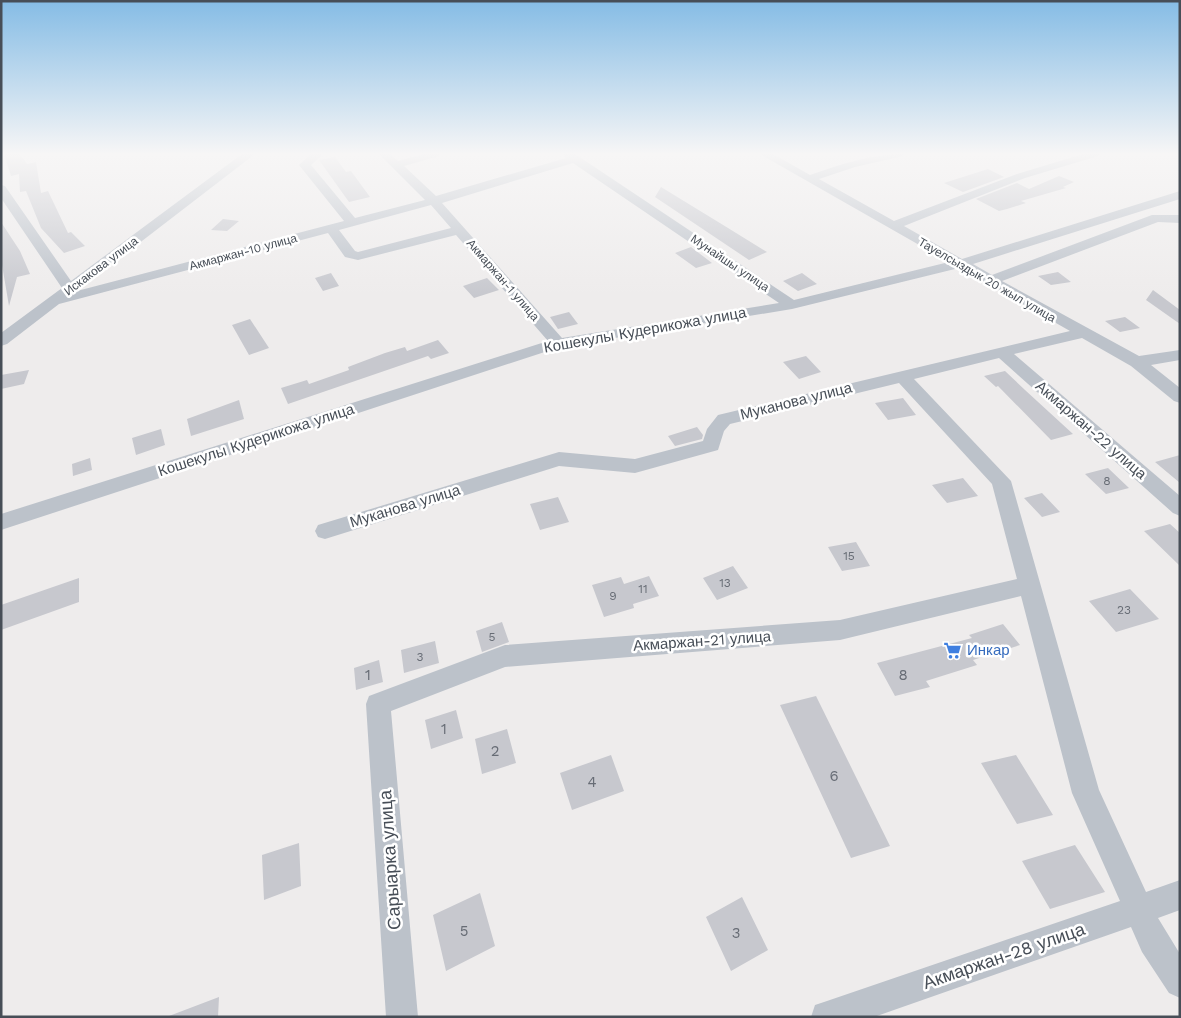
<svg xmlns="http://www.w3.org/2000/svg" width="1181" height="1018" font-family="'Work Sans',sans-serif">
<rect width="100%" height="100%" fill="#eeecec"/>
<path fill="#c7c8ce" d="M4,154H20L27,164L36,162L41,193L48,191L68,233L71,232L85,246L64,253L41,228L26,191L20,192L19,174L11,176Z
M335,157L346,172L351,171L370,197L349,202L319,160Z
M988,169L1004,177L963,192L944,183Z
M1059,176L1074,182L1063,187L1066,188L1021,201L1026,203L1007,209L999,211L976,199L1017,183L1029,189Z
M661,187L728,228L767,252L749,260L655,197Z
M223,219L239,221L227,231L211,230Z
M1,222L20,251L30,274L17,277L9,306L1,259Z
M691,247L712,263L696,268L675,253Z
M1058,272L1071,282L1051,285L1038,276Z
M331,273L339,286L323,291L315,278Z
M802,273L817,284L798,291L783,281Z
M487,278L499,290L474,298L463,286Z
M1153,290L1180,310V324L1146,300Z
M569,312L578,324L558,329L550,317Z
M1125,317L1140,328L1120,332L1105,321Z
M250,319L269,348L249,355L232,325Z
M438,340L449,353L431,359L428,356L288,404L281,388L307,380L309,384L349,370L348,367L385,353L405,347L407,351Z
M806,356L821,372L799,379L783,362Z
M29,370L24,384L1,389V375Z
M1005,371L1025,390L1073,434L1051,440L998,386L996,387L984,376Z
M903,398L916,415L888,420L875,403Z
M239,400L244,419L191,436L187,419Z
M697,427L703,435L702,439L675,446L668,436Z
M161,429L165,445L136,455L132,438Z
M1180,455V483L1155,462Z
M90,458L92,470L73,476L72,464Z
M1108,468L1129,488L1106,494L1085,474Z
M963,478L978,496L947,503L932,485Z
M1042,493L1060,512L1042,517L1024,498Z
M558,497L569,522L540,530L530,504Z
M1170,524L1180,533V566L1144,531Z
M856,542L870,566L842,571L828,547Z
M733,566L748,588L717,600L703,578Z
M649,576L659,596L633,604L634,608L604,617L592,585L621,577L624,584Z
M79,578V602L1,630V605Z
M1130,589L1159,619L1116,632L1089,601Z
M502,622L509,642L482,652L476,631Z
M1003,624L1020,645L973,660L977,665L926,681L930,687L895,696L877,663L972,638L969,635Z
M435,641L439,663L404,673L401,650Z
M379,660L383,682L356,690L354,668Z
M816,696L890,846L851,858L780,705Z
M456,710L463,738L431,749L425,720Z
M507,729L516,763L482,774L475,739Z
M611,755L624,791L572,810L560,773Z
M1016,755L1053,815L1017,824L981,763Z
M299,843L301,886L264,900L262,855Z
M1075,845L1105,892L1050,909L1022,861Z
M480,893L495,946L446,971L433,915Z
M742,897L768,950L731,971L706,917Z
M219,997L218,1017H169V1016Z"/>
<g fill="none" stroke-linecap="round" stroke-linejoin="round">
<path fill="#bcc2ca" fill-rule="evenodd" d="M242,154H255L77,291L344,221L299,165L311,154H323L311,165L355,218L425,200L379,154H390L398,161L424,154H440L439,156L404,166L436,196L566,158L563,154H575L794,300L949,262L760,154H773L810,175C842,164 871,154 904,154L903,156L855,167L819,179L894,221L1017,174L1083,154H1099L1098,156L1025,178L904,226L962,259L1180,191V199L973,264L992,275L1152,215H1180V223L1158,222L1002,281L1139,356L1180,350V360L1151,365L1180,388V403L1174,401L1131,366L1082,338L1014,354L1180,496V516L1173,513L999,358L914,379L1011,481L1099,790L1146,892L1180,880V910L1158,918L1180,954V998L1169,993L1142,952L1131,927L874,1017H811L815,1005L827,1001L1120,901L1072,793L1021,596L840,640L505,667L391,711L418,1017H386L366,704L369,696L505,645L840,620L1017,579L992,484L899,383L730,424L724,431L718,450L635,473L559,466L325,539L318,537L315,531L318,525L559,452L635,459L703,441L707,429L718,415L1070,331L959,268L792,309L560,347L1,530V514L548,341L456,235L358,260L345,257L328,233L59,304L7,344L1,346V333L62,288L1,198V185L5,186L71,281ZM573,163L592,176L779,303L562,338L442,203ZM431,205L451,228L358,252L355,251L339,230Z"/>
</g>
<linearGradient id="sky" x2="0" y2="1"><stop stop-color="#85bce5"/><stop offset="0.52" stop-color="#f7f6f6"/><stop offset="1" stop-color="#f7f6f6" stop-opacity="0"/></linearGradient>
<rect width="1181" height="296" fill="url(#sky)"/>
<defs>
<symbol id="supermarket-bare" viewBox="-9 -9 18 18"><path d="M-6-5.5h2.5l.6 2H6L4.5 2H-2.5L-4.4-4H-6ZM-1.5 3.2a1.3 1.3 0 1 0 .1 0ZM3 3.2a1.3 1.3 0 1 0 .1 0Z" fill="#3f7fe0" stroke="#fff" stroke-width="2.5" paint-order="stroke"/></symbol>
</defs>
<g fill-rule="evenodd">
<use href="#supermarket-bare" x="940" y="638" width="25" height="25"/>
</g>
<g text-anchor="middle" stroke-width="5" stroke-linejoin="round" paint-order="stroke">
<g font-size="12" fill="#474e57" stroke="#fff">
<text transform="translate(243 252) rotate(-15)" y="4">Акмаржан-10 улица</text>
<text transform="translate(730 263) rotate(34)" y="4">Мунайшы улица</text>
<text transform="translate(101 266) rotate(-37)" y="4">Искакова улица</text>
<text transform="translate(503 280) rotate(49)" y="4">Акмаржан-1 улица</text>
<text transform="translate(987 280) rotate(30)" y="4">Тауелсыздык 20 жыл улица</text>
</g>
<g font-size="12" fill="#676c75">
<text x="1107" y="485">8</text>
<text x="849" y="560">15</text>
<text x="725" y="587">13</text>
<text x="643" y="593">11</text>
<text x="613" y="600">9</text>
<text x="1124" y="614">23</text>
<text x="492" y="641">5</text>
<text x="420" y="661">3</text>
</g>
<g font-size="15" fill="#474e57" stroke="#fff">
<text transform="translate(645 330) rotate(-10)" y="5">Кошекулы Кудерикожа улица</text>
<text transform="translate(796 401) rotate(-14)" y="5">Муканова улица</text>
<text transform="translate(1091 430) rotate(41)" y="5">Акмаржан-22 улица</text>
<text transform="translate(256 440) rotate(-18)" y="5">Кошекулы Кудерикожа улица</text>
<text transform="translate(405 506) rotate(-17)" y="5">Муканова улица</text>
<text transform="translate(702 641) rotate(-4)" y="5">Акмаржан-21 улица</text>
</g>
<g font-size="15" fill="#366cbe" stroke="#fff" text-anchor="start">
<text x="967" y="655">Инкар</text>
</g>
<g font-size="15" fill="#676c75">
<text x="368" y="680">1</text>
<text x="903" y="680">8</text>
<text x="444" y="734">1</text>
<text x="495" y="756">2</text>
<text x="834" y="781">6</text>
<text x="592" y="787">4</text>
<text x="464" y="936">5</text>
<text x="736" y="938">3</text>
</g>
<g font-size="18" fill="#474e57" stroke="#fff">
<text transform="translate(390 860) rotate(-94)" y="6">Сарыарка улица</text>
<text transform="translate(1004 956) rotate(-19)" y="6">Акмаржан-28 улица</text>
</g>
</g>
<rect width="1181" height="1018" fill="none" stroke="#474e57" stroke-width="5"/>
</svg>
